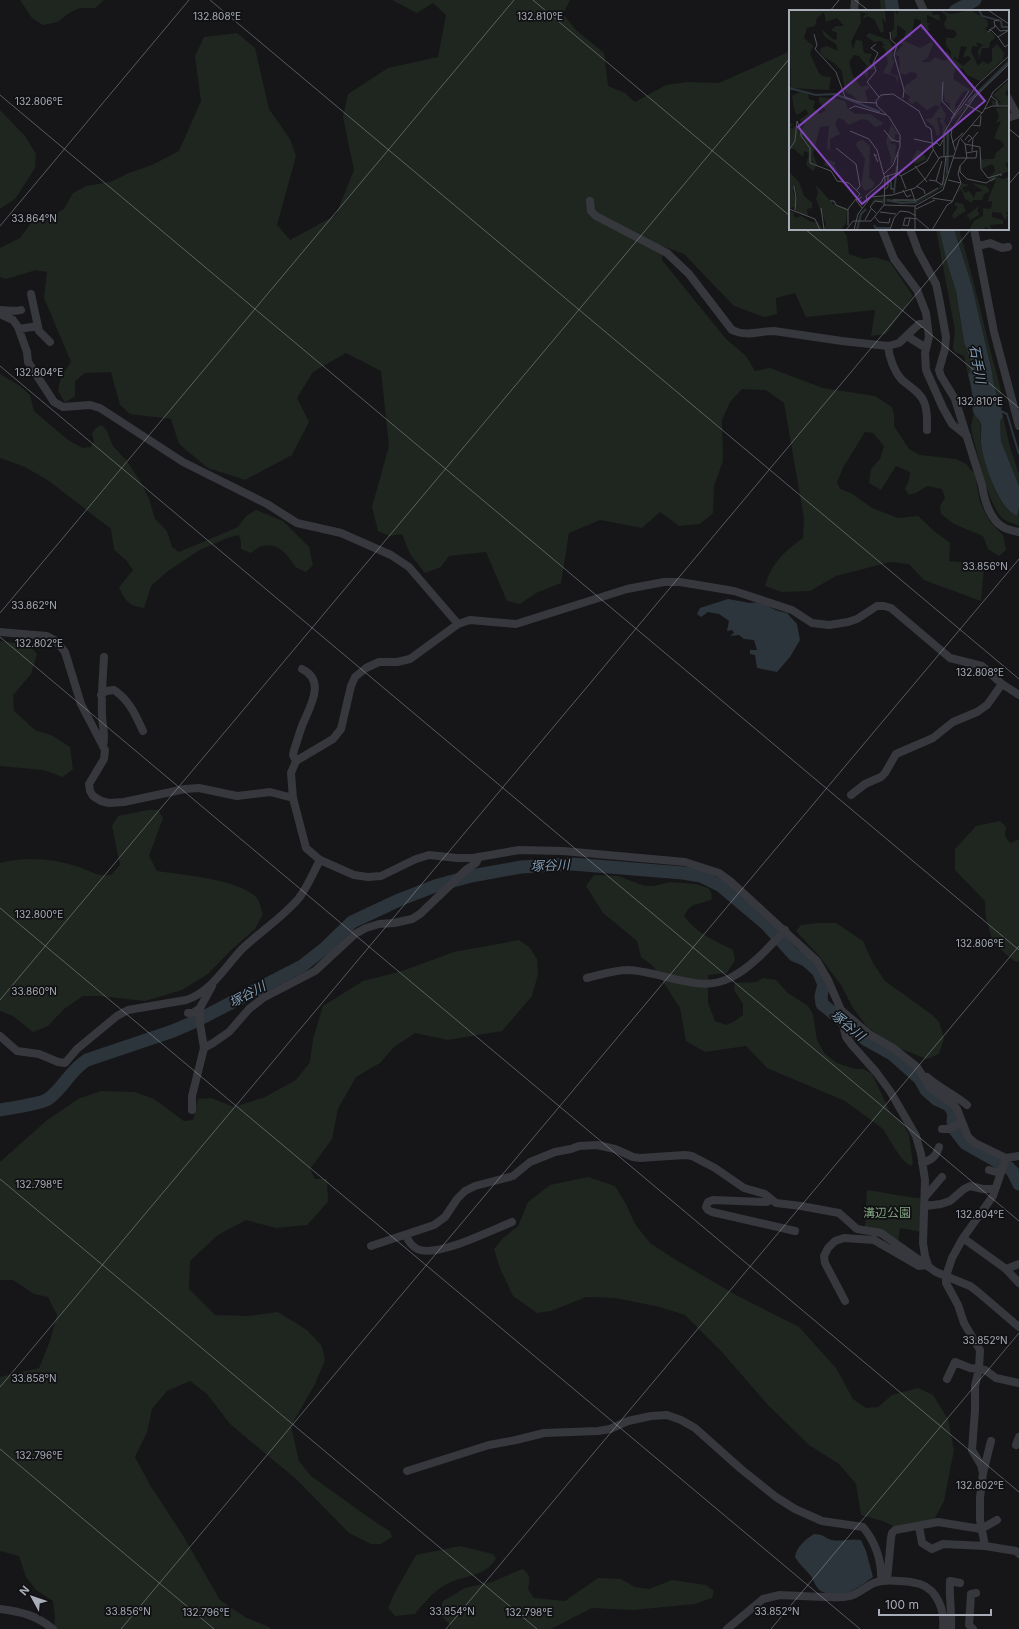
<svg xmlns="http://www.w3.org/2000/svg" width="1019" height="1629" font-family="Inter,'Noto Sans JP',sans-serif">
<rect width="100%" height="100%" fill="#161618"/>
<path fill="#1e261f" d="M20,0H104L95,8H80L69,13L58,22L43,25L32,18Z
M392,0H570L563,14L576,30L604,53L608,86L625,93L635,102L666,85L687,82L719,83L784,54L790,50V229H842L847,236L849,254L863,259L875,257L890,262L913,296L886,334L871,336L875,310L806,317L795,293L776,298L777,314L765,317L734,306L684,254L662,246V260L726,339L746,356L755,371L770,368L823,388L875,396L892,407L894,414V426L909,449L920,455L956,459L966,464L975,474L980,502L990,522L1003,535L1006,550L999,556L988,549L983,536L954,524L941,514L940,506L945,498L942,489L927,486L916,493L909,495L905,489L909,480L910,472L896,466L881,490L869,483L871,469L880,459L884,446L873,433L865,432L844,466L837,482L840,489L851,493L872,508L898,518L918,516L934,531L950,543L949,561L972,563L984,567L981,601L924,580L909,564L890,562L836,576L810,591L782,592L765,586C772,562 784,552 803,538L804,518L784,403L766,390L742,389L730,402L722,420L723,461L714,486L713,513L700,524L679,526L660,512L642,528L600,520L569,533L561,583L536,593L520,604L507,601L486,552L449,556L441,567L425,573L410,554L402,534L389,536L378,531L372,507L389,446L381,371L346,353L313,372L297,398L309,422L292,455L245,480L208,468L179,444L171,419L130,414L120,405L111,372L85,373L75,381V396L65,403L58,390L61,377L71,362L44,298L47,272L36,270L6,279L0,277V248L20,238L37,215H53L64,209L73,193L86,186L110,182L129,173L152,165L179,151L201,101L195,56L204,37L237,33L255,48L269,109L290,139L296,156L277,225L290,240L336,215L354,170L343,117L348,94L388,68L438,57L446,15L433,3L417,13Z
M880,0H896L897,11H881Z
M0,110L25,136L36,154L35,168L16,198L0,209Z
M936,229H939L948,266L956,291L964,342L970,359L971,370L968,375L964,356L955,352L953,349L955,330Z
M954,229H959C971,270 981,312 991,353C995,369 1004,394 1002,410L993,384L992,372L972,286Z
M0,374L20,386L30,395L34,411L68,440L83,448L90,447L94,442L92,433L96,428L101,425L106,429L113,446L126,460L140,481L149,499L155,519L167,531L172,547L179,552L238,527L246,516L256,510L283,521L309,547L313,565L306,572L295,567C289,555 277,542 262,546C258,547 254,551 251,553L241,549V541L239,535L227,538L198,551L168,571L151,586L144,608C129,606 125,601 119,587L133,570L126,560L114,550L111,529L49,481L25,467L0,458Z
M974,413C986,429 978,430 981,445C986,465 997,509 1017,516L1019,508V526C1013,523 1007,522 1002,518C988,504 978,454 972,434L971,426Z
M1003,417L1010,447L1019,474V486L1001,441L1000,421Z
M0,641L29,645L37,654L31,674L13,695L14,711L35,730L53,736L70,747L73,769L63,777L43,770L0,766Z
M148,810H158L163,818L149,856L157,871C183,875 238,879 256,897C260,901 261,910 263,914L255,929L231,950L208,974L182,990L145,1001L99,996H83L64,1009L48,1026L33,1032L13,1016L0,1011V863C26,856 54,859 79,867C94,872 94,876 111,875L120,865L112,826L118,816Z
M1000,821L1006,827L1005,836L1010,843L1019,839V962L1014,961L993,943L986,918L985,901L955,870V849L976,826Z
M594,875L618,876L645,886H654L670,882L696,884L708,888L711,892L712,899C699,906 692,900 684,916C695,932 715,941 733,950L735,960L727,973L708,975V1003L715,1021L726,1025L735,1021L743,1015V1004L734,990L735,983L756,982L763,978L776,980L788,993L808,1006L813,1014L817,1040L825,1054L837,1063L855,1069H864L872,1074L891,1114L903,1123L909,1135L913,1164L910,1166L904,1161L895,1149L883,1129L845,1101L767,1068L746,1046L705,1052L686,1041L680,1008L653,966L641,957L637,941L603,913L586,886Z
M818,923H836L863,941L873,963L885,981L931,1014L939,1022L944,1039L939,1054L927,1059L901,1049L868,1028L853,1008L841,985L819,956L796,931L801,925Z
M519,940L530,948L537,959L538,974L532,996L502,1031L448,1040L415,1033L394,1047L380,1063L356,1077L338,1109L332,1139L310,1169L315,1179H327L328,1202L307,1225L276,1228L246,1220L218,1235L190,1261L189,1289L215,1315L248,1316L278,1312L307,1330L322,1346L325,1360L315,1384L291,1426L299,1461L311,1476L378,1524L390,1531L392,1537L381,1544H371L349,1533L296,1479L230,1424L207,1394L190,1381L167,1391L152,1409L147,1432L135,1457L150,1485L182,1534L220,1600L245,1617L269,1627L271,1629H54L55,1617L53,1601L36,1590L26,1577L19,1556L0,1551V1377L39,1368L50,1341L57,1315L48,1297L34,1294L13,1280H0V1162L46,1121L78,1099L101,1091L135,1092L154,1099L184,1121L193,1120L198,1099L211,1098L234,1107L265,1097L296,1080L310,1062L313,1039L323,1006L363,981L402,971L454,952Z
M588,1177L615,1186L626,1204L635,1224L650,1243L676,1260L736,1295L799,1327L836,1368L853,1399L866,1408L878,1407L892,1395L918,1388L933,1395L948,1419L954,1450L944,1501L934,1520L897,1528L883,1521L861,1515L856,1484L839,1464L809,1445L768,1405L721,1351L685,1315L660,1307L615,1298L586,1297L551,1311L537,1313L513,1296L500,1268L494,1249L503,1238L518,1226L528,1202L550,1185Z
M867,1190C885,1192 902,1197 920,1198L923,1214L921,1232L900,1228L898,1242L865,1229Z
M460,1546L493,1554L496,1558C487,1578 458,1575 442,1587C431,1594 423,1604 415,1614L395,1616L388,1608L395,1592L416,1555Z
M522,1569C531,1574 530,1580 528,1589L534,1598L565,1601L598,1578L621,1579L635,1587L649,1589L672,1580L706,1585L714,1591L712,1598L695,1604L633,1610L592,1608L551,1629H450V1625L439,1613L443,1601L465,1588L492,1582Z"/>
<path fill="#2c353c" d="M939,229H954L972,286L992,372C993,389 1000,401 1003,417L1000,421L1001,441L1019,486V508L1017,516C999,510 983,462 981,443C980,437 982,431 981,425C980,419 975,417 973,412C972,406 973,399 972,393C971,387 970,381 968,375L971,370L970,359L964,342L956,291L948,266Z
M728,599L750,603L759,602L778,611L787,613L797,624L800,640L790,657L777,672L757,668L755,655L750,654V650H757L754,640L744,639L739,635L730,636L734,633L732,630L727,631L729,621L719,614L708,612L701,617L697,614L700,608Z
M814,1534C824,1534 824,1538 832,1540C841,1542 851,1538 861,1540L866,1551L873,1577C858,1588 840,1602 821,1591C816,1588 814,1581 811,1576C805,1569 799,1564 795,1557C797,1546 805,1540 814,1534Z"/>
<g fill="none" stroke-linecap="round" stroke-linejoin="round">
<path stroke="#2c353c" stroke-width="2" d="M1001,411L1007,414L1019,454"/>
<path stroke="#2c353c" stroke-width="13" d="M891,0L893,11
M955,11L975,0
M0,1110C10,1108 41,1104 48,1099C64,1088 70,1070 87,1060L173,1031L196,1021L302,966L325,948L352,922L399,900L435,886L471,876L521,867L572,864L683,873L701,876L721,886L766,924L794,955L806,960L818,971L824,984L821,996L822,1004L865,1039L892,1054L920,1079L926,1090L936,1099L949,1105L954,1113L953,1121L955,1130L965,1143L1009,1168L1013,1172L1019,1184"/>
<path stroke="#37383d" stroke-width="8" d="M919,0L924,11
M854,11L855,0
M1008,98L1017,115
M1008,118L1019,114
M590,201L591,211L596,216L667,253L689,274L732,330C747,337 759,331 774,331L842,341L888,346L899,343L919,324H927
M882,229L894,259L917,290L926,313L929,337L925,353L926,370L943,408L952,424L967,436
M910,229L918,251L936,284L939,298L946,337L945,349L939,370L941,376L955,399L982,485C984,499 990,520 1003,527C1008,530 1014,531 1019,532
M974,229L994,332L1019,426
M979,246L990,243L1002,248L1008,247
M31,294L39,331L50,342
M0,310C8,310 14,312 21,310
M0,314L13,320L18,327L27,352L28,362L54,402L63,407L90,405L100,408L183,462L267,504L297,523L341,533L391,555L409,567L458,624
M19,329L38,326
M907,336L926,348
M888,346C889,357 894,371 902,380C910,387 920,392 924,402C928,411 927,421 927,430
M0,632L47,636L56,641L65,652L81,704L105,750L104,759L89,784L90,791L93,796L101,801L109,803L124,802L185,789L199,788L237,796L270,792L293,798
M101,695L106,691L114,690C130,701 135,714 143,731
M103,746C106,733 102,727 102,714C101,695 103,676 104,657
M296,761L293,755L294,750C297,742 299,734 302,726C309,708 327,681 302,669
M851,795L865,784L881,777L885,773L896,754L933,738L953,722L977,712L987,705L1002,684
M587,978C600,975 614,970 628,970C661,971 698,994 730,978C751,968 769,947 785,930
M841,1010L869,1034L893,1048L917,1067L931,1089L953,1104L957,1109L968,1137L975,1143L1006,1158L1019,1156
M188,1013H193L200,1008
M0,1036L17,1051L39,1054L58,1062L65,1063L77,1049L117,1016L128,1010L186,1000C211,992 225,967 242,949C260,932 283,917 299,898C308,886 313,873 320,860
M204,1048L200,1024V1008L212,986
M927,1077C939,1088 954,1094 967,1105
M192,1110V1096L204,1048L213,1043L229,1032L249,1009L263,998L315,971L355,934L366,928L379,924L394,923L412,919L420,914L467,869L476,863L479,857
M942,1129H949L962,1122
M1006,1158L993,1196L963,1238L952,1258L946,1276V1283L958,1305L964,1323L980,1350L979,1369L975,1386V1410L972,1450L981,1465L983,1473L980,1498V1520L985,1546L1016,1551L1019,1554
M922,1163C931,1160 936,1157 939,1147
M989,1170L1000,1173
M925,1197L942,1177
M771,1200L767,1202L713,1200L708,1202L706,1207L708,1210L712,1212L795,1231
M925,1206L941,1204L950,1201L964,1189L970,1186L983,1189H995
M406,1235C408,1241 413,1248 420,1250C440,1256 492,1230 512,1222
M963,1238L1006,1269L1019,1283
M371,1246L434,1225L445,1217L457,1199L465,1191L475,1186L513,1176L530,1162L555,1152L571,1149L579,1146L597,1145L615,1149L633,1157L640,1158L685,1155L692,1156L715,1168L744,1188L765,1194L776,1203L801,1206L839,1213L857,1229L881,1233L936,1272L970,1286L978,1292L1019,1327
M928,1265L925,1256L923,1243L925,1180L921,1154L916,1136L890,1091L876,1072L852,1045L846,1037L843,1025L841,1010L828,980L817,961L730,881L719,873L685,862L563,851L519,850L473,858H457L429,855L416,859L381,876L368,877L354,875L320,860L306,848L293,798L291,773L296,761L333,739L341,729L351,686L355,677L366,668L379,662H397L410,659L458,624L470,620L516,624L627,589L664,582H680L734,591L792,610L812,623L829,625L848,622L857,619L877,606H884L891,608L950,658L982,666L1002,684L1019,695
M1006,1269L1019,1264
M845,1301L825,1263L824,1256L828,1248L835,1241L844,1238L874,1240L919,1266L928,1265
M947,1379L955,1362L970,1368L985,1370L996,1378L1019,1383
M1016,1445L1019,1437
M407,1471L489,1445L516,1440L544,1433L598,1431L610,1429L628,1421L651,1416L667,1415L681,1420L695,1428L741,1469L776,1497L795,1509L822,1521L863,1527C876,1543 882,1561 881,1581
M983,1473L991,1441
M919,1526L922,1543L932,1549L943,1544L985,1546
M887,1580L891,1538L892,1533L895,1530L938,1522L981,1529L997,1520
M0,1609C22,1612 36,1615 53,1629
M727,1629L763,1599L780,1595C801,1596 823,1598 844,1597C856,1597 864,1587 874,1583C882,1580 890,1580 899,1581C906,1581 913,1582 920,1584C938,1590 945,1612 943,1629
M951,1629C952,1613 949,1597 950,1581L960,1583
M973,1629L969,1625L971,1594L976,1593"/>
</g>
<path fill="none" stroke="#a8adb8" stroke-width="1" stroke-opacity="0.45" d="M210,0L1019,679M533,0L790,216M855,0L869,11M830,11L839,0M0,95L1019,950M1008,128L1019,137M1008,185L1019,172M0,226L189,0M805,229L1019,408M0,366L1019,1221M0,613L514,0M0,637L1019,1492M0,908L860,1629M0,1000L790,58M0,1179L537,1629M0,1387L971,229M0,1449L214,1629M121,1629L1019,559M446,1629L1019,946M771,1629L1019,1333"/>
<g text-anchor="middle" stroke-width="3.5" stroke-linejoin="round" paint-order="stroke">
<g font-size="12" fill="#7fa381" stroke="#111113">
<text x="887" y="1217">溝辺公園</text>
</g>
<g font-size="13" font-style="italic" fill="#7f9bb3" stroke="#111113">
<text transform="translate(978 364) rotate(80)" y="5">石手川</text>
<text transform="translate(550 865) rotate(-3)" y="5">塚谷川</text>
<text transform="translate(247 994) rotate(-28)" y="5">塚谷川</text>
<text transform="translate(848 1025) rotate(39)" y="5">塚谷川</text>
</g>
</g>
<g transform="translate(789 10)">
<rect width="220" height="220" fill="#161618"/>
<path d="M0,0H96L97,13L93,8L95,21L92,23L85,9L78,6L74,10L75,5L79,4L71,2L72,12L62,32L64,39L67,30L73,31L75,43L83,44L80,51L85,59L79,60L78,69L74,62L78,56L70,46L65,45L60,52L64,66L72,77L78,75L81,78L76,81L79,92L69,91L62,84L56,82L53,61L45,53L35,47L31,42L32,38L38,36L49,41L47,34L36,27L32,19L45,30L48,29V23L42,20L47,16H55L48,8L37,12L35,2L28,8L26,16L18,18L15,28L24,36L21,44L30,63L33,66L42,67L40,80L2,78ZM105,0L109,5V0H142L144,5L150,4L151,11L138,5V13L143,14L139,15L140,20L138,22L132,19V11L126,8L122,27L118,28L115,27L117,21L108,15V26L104,30L102,22L105,19ZM151,0L162,4L182,0L198,10L199,16L196,19L205,24L206,28L201,32L200,38H193L190,50L189,40L194,35L187,32L189,37L184,36L182,41L189,56L194,51L198,54L203,51V39L208,34L215,43L214,50L191,71L178,65L174,59L166,58L164,69L185,82L180,80L177,84L178,81L174,82L166,94L167,102H162L160,93L156,92L154,81L151,95L157,105L155,111L158,117L153,125L154,116L150,110L154,108H148L151,124L148,126L145,117L136,109L143,108L151,97L147,95L138,100L127,91L123,94L119,92L121,86L115,83L116,76L128,67L127,63L121,62L116,65L111,63L110,46L105,45L114,35L110,31L112,28L113,30L131,38L142,32L144,34L139,47L132,52H141L146,47L155,51L159,49L156,43L158,41L162,47V41L157,36V28H165L168,24L165,20L157,19L155,14L158,7ZM172,36L178,37L174,47L180,46L182,49L174,56L164,48L166,47L169,50ZM80,23L100,30L104,38L103,49L106,50L101,63L109,66V74L106,66L94,63L99,53L96,39L92,36H95L93,31L85,32L77,26ZM220,49V53L214,59L181,90V92L174,102L164,116L181,90L170,105L164,111L165,108L181,88ZM220,70V78L216,83L220,88V96L204,95L202,90L213,94L204,85ZM11,82L19,84L20,89L26,91L24,98L31,104L37,100L30,92V87L50,89L56,91L59,99L66,104H81L94,113L93,115L86,117L80,111L73,109L59,115L55,110L49,108L46,114L51,124L41,129V141L38,138L40,116L31,117L24,144L28,154L24,161L17,155L20,143L15,141L14,147L5,139H0V113L4,114L1,117L3,119L7,115L11,122L16,114L10,110L19,104L17,99L8,105L5,99L3,86ZM220,97V157L218,152L216,154L220,161L208,167L214,169L220,167V200L217,203L219,205L216,210L212,203L203,202V207L214,210V214L201,215L203,220L196,217L195,220H180L185,211L194,206V198L202,199L203,191L199,192L200,187L207,170L202,172L199,169L206,161L205,156L202,154L193,159L190,146L197,152L195,149H205L207,143L215,136L213,131L205,128L212,111L207,113L210,106L207,98ZM102,114L109,124H106V130L100,133L107,135L106,148L101,156L102,148L97,132ZM162,114L157,123L163,116L160,122V153L156,176L127,194L86,191L82,194L85,188L127,190L150,178L157,163L158,134L156,123ZM74,130L81,136L80,168L86,173L83,178L76,181L72,175L76,149L67,135L69,131ZM128,140L133,142L138,149L126,154L123,149ZM39,149L47,153L45,156L57,169L48,160L34,155ZM0,162L10,172L15,186L23,193V198L18,199L19,207L6,200L8,189L6,175L4,181L7,189L6,197L0,198ZM173,173L180,175L173,178L176,183L180,181L185,188L187,182L194,181L183,173L197,176L201,181L195,184L193,190H184L183,193L176,189L172,179L168,184ZM27,175L44,194L58,198L57,213L52,220H35L37,214L27,189L29,183ZM167,192L174,194L177,201L164,209L163,205L169,197L165,195ZM190,196L188,201L191,204L180,211L181,208L177,206ZM0,201L7,203L4,204L7,208L12,206L22,212H29L34,220H0Z" fill="#1e261f" fill-rule="evenodd"/>
<path fill="none" stroke="#2c353c" stroke-width="2" d="M190,0L193,6L212,11L213,17H220M0,78L27,85L46,84L91,102M179,92L220,52M158,163L159,120M105,183L108,156M98,190L112,193L128,192M85,215L87,218H101M112,219L124,220M68,220L72,204L77,199"/>
<path fill="none" stroke="#505258" stroke-width="1" d="M199,0L220,14M206,15L211,21L220,20M200,20L206,17L205,11L210,10M220,20L209,27L216,37L220,34M101,22L102,30L108,35L105,45L115,80L114,88M199,22L202,20L209,27M25,24L28,35L26,39L47,62L56,87L70,92L87,93M87,34L82,38L89,43L84,53L87,61L78,72L90,87M154,72L153,91L166,105M202,86L208,91V96M176,94L193,103M60,99L66,96L97,105M196,99L203,96H220M162,109L180,81M183,115L191,116L192,106M95,120L103,130L111,132M61,121L80,129L88,140L96,169L95,195M125,129L143,133M172,129L176,134L178,148M176,130L180,125L183,128L179,132M163,133L174,123M176,134L191,137L192,159L199,168L212,164V166M144,135L148,133L151,136L154,130M47,138L67,154L71,176L68,180M0,140L6,131L8,111L12,120V126L21,138V153L42,161L48,171L60,173L71,184L59,199V215M166,140L162,125L163,119L185,88L220,54M183,141L184,128L189,122M88,146L85,144L89,152M155,146V123L163,109L189,74L220,46M164,148H187L188,141L177,143M126,156L138,172M171,156V162L178,169L197,173L206,168M108,163L109,142M108,163L112,166L117,179M95,164L104,155L111,137V125L100,107L88,96L87,91L92,85L104,84L130,101L137,116L142,119L144,139L150,149M112,166L138,151L144,140M100,170L102,172V179H105M140,170L147,171L153,151M159,170L172,173M147,171L153,175L154,172L157,146M172,173L169,164L171,156L178,148M5,176L7,188L6,200M127,176L135,180L136,184M96,179L99,177V165M122,179L126,191M114,180L118,187L122,185M143,188L163,191M78,190L77,186L92,173L95,167L108,163M104,190H128L149,178M41,191H45L47,195L59,200M32,198L35,219M73,198L67,190L73,187M0,199L26,209L31,220M127,199L146,190M91,202L107,204M87,203L81,197L86,191L94,192M86,207L90,212L100,213L101,208M127,208L141,220M76,210L82,199M115,215L119,216L121,208L127,209M114,216L116,208H121M57,220L64,211H82L95,195L126,196L154,180L170,130L194,102L204,82L220,68M65,220L69,204L82,187L103,185L126,178L137,168L151,147L164,146M101,220L105,208L111,201L120,202L127,206M126,220V196M143,220L158,195L163,192L172,173"/>
<path fill="#8446be" fill-opacity="0.15" stroke="#8446be" stroke-width="2" d="M132,15L196,91L73,194L9,117Z"/>
<rect width="220" height="220" fill="none" stroke="#a8adb8" stroke-width="2"/>
</g>
<g font-size="10" text-anchor="middle" fill="#a8adb8" stroke="#111113" stroke-width="3.5" stroke-linejoin="round" paint-order="stroke">
<text x="217" y="20">132.808°E</text>
<text x="540" y="20">132.810°E</text>
<text x="39" y="105">132.806°E</text>
<text x="34" y="222">33.864°N</text>
<text x="39" y="376">132.804°E</text>
<text x="980" y="405">132.810°E</text>
<text x="985" y="570">33.856°N</text>
<text x="34" y="609">33.862°N</text>
<text x="39" y="647">132.802°E</text>
<text x="980" y="676">132.808°E</text>
<text x="39" y="918">132.800°E</text>
<text x="980" y="947">132.806°E</text>
<text x="34" y="995">33.860°N</text>
<text x="39" y="1188">132.798°E</text>
<text x="980" y="1218">132.804°E</text>
<text x="985" y="1344">33.852°N</text>
<text x="34" y="1382">33.858°N</text>
<text x="39" y="1459">132.796°E</text>
<text x="980" y="1489">132.802°E</text>
<text x="128" y="1615">33.856°N</text>
<text x="452" y="1615">33.854°N</text>
<text x="777" y="1615">33.852°N</text>
<text x="206" y="1616">132.796°E</text>
<text x="529" y="1616">132.798°E</text>
</g>
<g transform="translate(32 1597) rotate(310)" stroke="#111113" stroke-width="3" paint-order="stroke">
<path d="M0-3L7 15L0 10L-7 15Z" fill="#a8adb8"/>
<text y="-6" font-size="11" font-weight="bold" text-anchor="middle" fill="#a8adb8">N</text>
</g>
<path d="M879 1609v6h112v-6" fill="none" stroke="#a8adb8" stroke-width="2"/>
<text x="885" y="1609" font-size="12" fill="#a8adb8" stroke="#111113" stroke-width="3" paint-order="stroke">100 m</text>
</svg>
